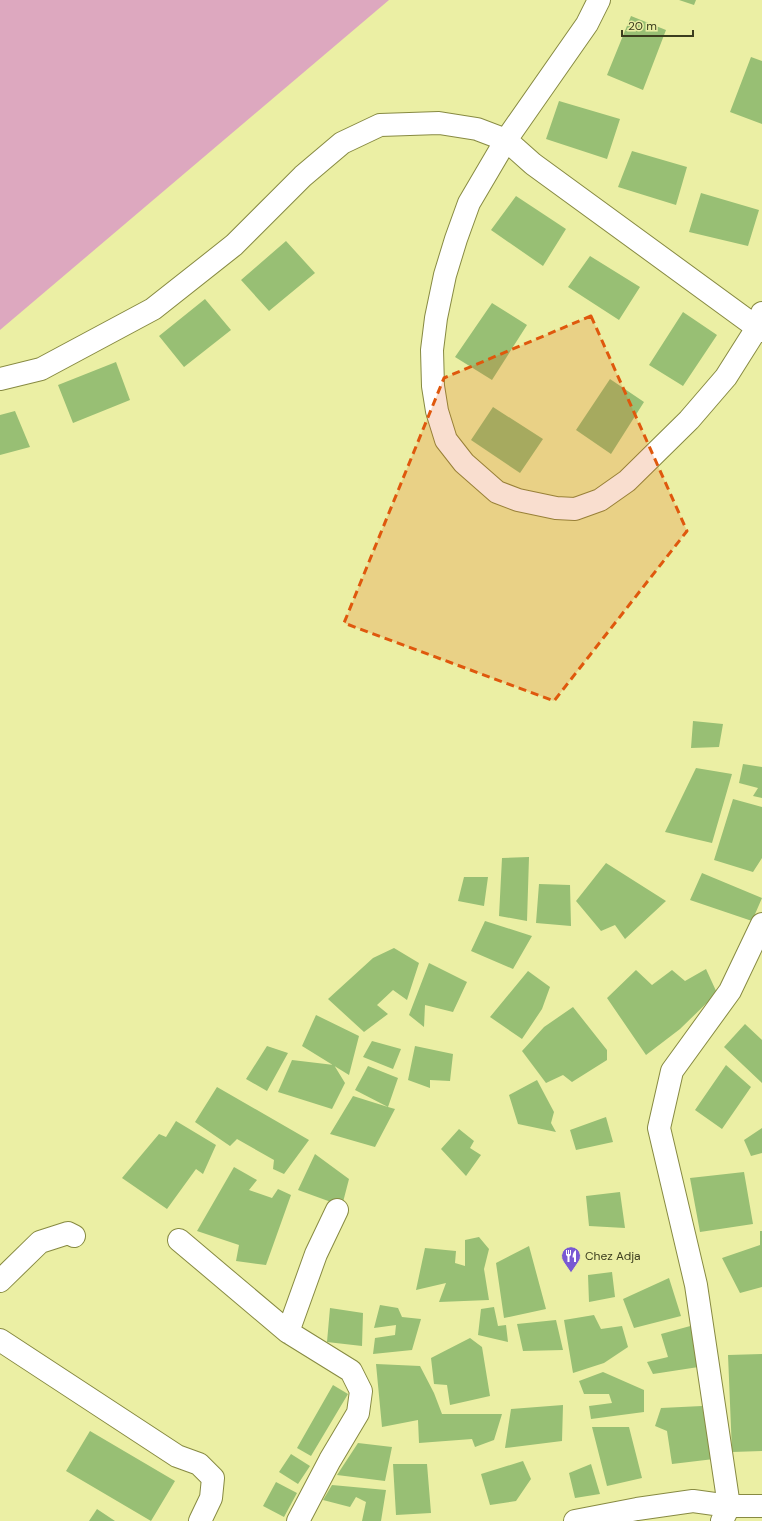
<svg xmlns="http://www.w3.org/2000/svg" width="762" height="1521" font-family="'DM Sans',sans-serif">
<rect width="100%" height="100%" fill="#ebefa4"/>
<path fill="#dda8bf" d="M0,0H389L0,330Z"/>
<path fill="#98bf74" d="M679,0H696L694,5Z
M631,16L666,30L643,90L607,75Z
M751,57L762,61V124L730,112Z
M559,101L620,119L607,159L546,139Z
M632,151L687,167L676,205L618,187Z
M701,193L759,210L748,246L689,232Z
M516,196L566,229L543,266L491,230Z
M286,241L315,273L269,311L241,280Z
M590,256L640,287L619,320L568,287Z
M205,299L231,330L184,367L159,336Z
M492,303L527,325L492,380L455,357Z
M683,312L717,335L683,386L649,365Z
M116,362L130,400L73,423L58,385Z
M610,379L644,402L611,454L576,430Z
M493,407L543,439L520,473L471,440Z
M15,411L30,447L0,455V415Z
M693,721L723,724L719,747L691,748Z
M743,764L762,767V798L753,796L758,788L739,783Z
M696,768L732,774L712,843L665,832Z
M733,799L762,807V858L753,872L714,860Z
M529,857L527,921L499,916L502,858Z
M606,863L666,901L625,939L615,925L601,931L576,901Z
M702,873L762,898L752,921L690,900Z
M464,877H488L484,906L458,901Z
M539,884L570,885L571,926L536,923Z
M485,921L532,936L513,969L471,951Z
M394,948L419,963L407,1000L393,990L377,1005L388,1014L364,1032L328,999L373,958Z
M429,963L467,982L453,1012L425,1005L424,1027L409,1015Z
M706,969L717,993L680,1029L646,1055L607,998L636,970L652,985L672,970L685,981Z
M528,971L550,987L542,1009L522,1039L490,1017Z
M573,1007L607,1050V1060L572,1082L563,1075L546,1083L522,1051L544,1027Z
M316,1015L359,1036L349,1075L302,1046Z
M745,1024L762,1040V1083L724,1047Z
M372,1041L401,1049L393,1069L363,1057Z
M267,1046L288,1053L267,1091L246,1079Z
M415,1046L453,1054L450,1081L430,1080V1088L408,1080Z
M292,1060L334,1065L345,1083L332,1109L278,1092Z
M726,1065L751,1087L722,1129L695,1110Z
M368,1066L398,1078L388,1107L395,1109L375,1147L330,1134L353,1096L388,1107L355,1090Z
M537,1080L554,1112L551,1123L556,1132L518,1124L509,1095Z
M217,1087L309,1140L284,1174L273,1169L274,1160L237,1139L230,1146L195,1122Z
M606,1117L613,1142L576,1150L570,1130Z
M176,1121L216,1145L203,1174L196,1169L167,1209L122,1178L159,1134L166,1137Z
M762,1128V1153L751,1156L744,1140Z
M459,1129L474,1141L470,1148L481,1155L466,1176L441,1149Z
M315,1154L349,1179L342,1206L298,1190Z
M234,1167L257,1180L249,1190L272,1198L278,1189L291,1195L266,1265L236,1261L239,1245L197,1231Z
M744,1172L753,1224L700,1232L690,1178Z
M620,1192L625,1228L589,1226L586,1196Z
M760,1231H762V1287L740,1293L722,1258L760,1245Z
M479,1237L489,1249L484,1269L489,1300L439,1302L446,1283L416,1290L425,1248L456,1251L455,1263L465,1266V1240Z
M529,1246L546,1309L504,1318L496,1263Z
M612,1272L615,1297L589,1302L588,1275Z
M669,1278L681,1316L634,1328L623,1299Z
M380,1305L398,1308L402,1317L421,1319L412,1350L373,1354L375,1338L395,1335L396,1325L374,1328Z
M494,1307L498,1326L506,1325L508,1342L478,1335L481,1309Z
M330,1308L363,1313L362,1346L327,1342Z
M594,1315L601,1329L622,1326L628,1347L604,1363L573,1373L564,1320Z
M556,1320L563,1350L523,1351L517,1324Z
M694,1325L705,1366L653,1374L647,1362L668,1357L661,1334Z
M470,1338L482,1347L490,1396L450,1405L447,1385L434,1384L431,1358Z
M762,1354V1451L732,1452L728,1355Z
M376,1364L420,1366L434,1393L442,1414H502L494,1440L475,1447L472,1439L419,1443L418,1420L382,1427Z
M603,1372L644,1390V1412L591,1419L589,1406L612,1403L609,1394H584L579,1381Z
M333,1385L348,1394L311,1456L297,1448Z
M563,1405L562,1441L505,1448L511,1409Z
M702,1406L714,1459L672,1464L667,1431L655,1426L661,1408Z
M592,1427H629L642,1478L607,1486Z
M90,1431L175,1481L151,1521L66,1471Z
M358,1443L392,1447L385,1481L337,1475Z
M291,1454L310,1466L298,1484L279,1472Z
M523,1461L531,1479L516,1501L490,1505L481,1474Z
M393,1464H427L431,1513L396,1515Z
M591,1464L600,1494L575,1498L569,1473Z
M276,1482L297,1493L284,1517L263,1506Z
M332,1485L386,1490L381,1521H362L366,1502L356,1497L350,1507L323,1500Z
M97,1509L115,1521H89Z"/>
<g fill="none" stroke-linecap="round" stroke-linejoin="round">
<defs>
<path id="minor" d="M599,0L587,24L506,140L533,164L762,331
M0,379L41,369L153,309L234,245L303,176L342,143L380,125L439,123L477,129L506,140L469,203L456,239L445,275L436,318L432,350L433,386L437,411L446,440L464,463L497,492L518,500L556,508L575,509L600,500L627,481L689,420L726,377L757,328L762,313
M179,1240L288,1332
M0,1281L40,1242L68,1233L74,1236
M0,1340L177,1456L199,1464L213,1478L211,1498L200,1521
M298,1521L330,1460L358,1413L361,1391L351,1371L288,1332L316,1254L337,1210
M575,1521L637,1509L693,1501L729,1506H762
M722,1521L729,1506L696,1285L659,1128L672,1071L730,991L762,924"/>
</defs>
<use href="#minor" stroke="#878a42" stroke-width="24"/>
<use href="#minor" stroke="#fff" stroke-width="22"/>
</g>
<path fill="#df580d" fill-opacity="0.2" stroke="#df580d" stroke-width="3" stroke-dasharray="8 5" stroke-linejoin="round" d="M591,316L687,531L554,701L344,623L444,378Z"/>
<defs>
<symbol id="restaurant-pin" viewBox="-11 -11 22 30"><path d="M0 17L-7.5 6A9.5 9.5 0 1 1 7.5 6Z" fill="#7859d3" stroke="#ebefa4"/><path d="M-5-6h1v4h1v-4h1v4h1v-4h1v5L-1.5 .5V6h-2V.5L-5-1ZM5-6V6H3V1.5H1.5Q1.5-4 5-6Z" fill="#fff"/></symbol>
</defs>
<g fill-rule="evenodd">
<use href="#restaurant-pin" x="560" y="1245" width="22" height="30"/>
</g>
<g text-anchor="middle" stroke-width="3" stroke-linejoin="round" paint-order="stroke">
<g font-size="12" fill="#3b3d1e" stroke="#ebefa4" text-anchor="start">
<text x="585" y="1260">Chez Adja</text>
</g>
</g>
<path d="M622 30v6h71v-6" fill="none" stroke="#3b3d1e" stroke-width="2"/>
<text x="628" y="30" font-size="12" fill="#3b3d1e" stroke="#ebefa4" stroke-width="3" paint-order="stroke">20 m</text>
</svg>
